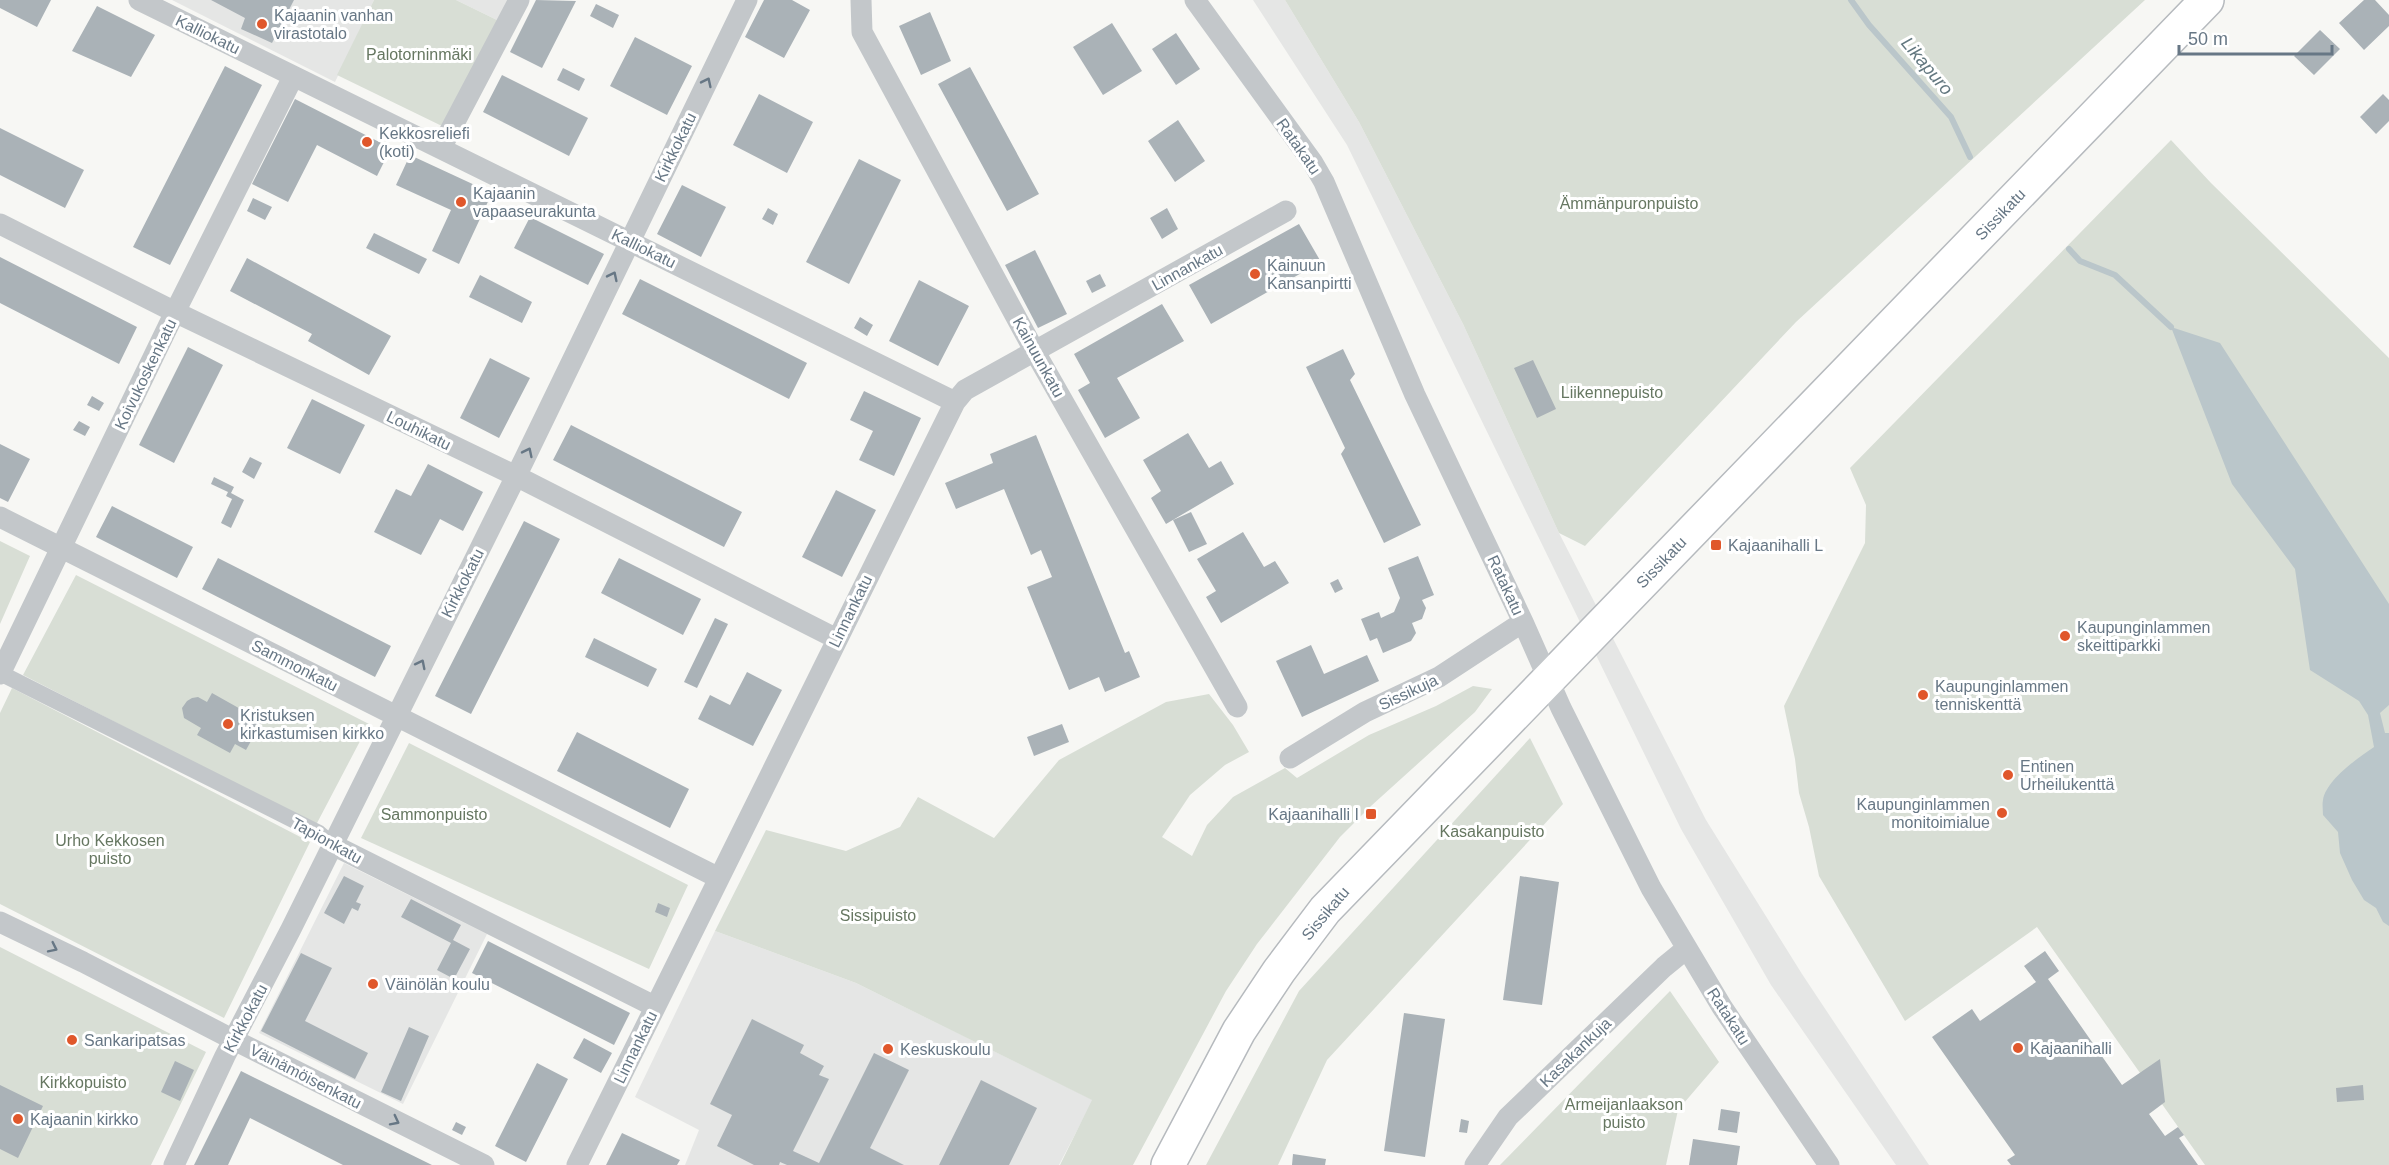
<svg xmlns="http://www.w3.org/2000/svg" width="2389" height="1165" font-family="Helvetica,sans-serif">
<rect width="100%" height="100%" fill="#f7f7f4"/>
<path fill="#e5e6e5" d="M172,0H374L335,82Z
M456,0H510L499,21Z
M1253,0H1285L1359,122L1463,324L1559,533L1706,820L1802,974L1929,1165H1896L1771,985L1681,829L1347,145Z
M344,863L487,934L403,1104L259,1033Z
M715,931L856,983L1093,1100L1059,1165H685L699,1130L635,1097Z"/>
<path fill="#d8ded5" d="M374,0H456L499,21L444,127L337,75Z
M1285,0H2145L1796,322L1585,546L1559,533L1463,324L1359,122Z
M2171,140L2211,183L2389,358V1165H2205L2037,927L1905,1021L1819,876L1809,827L1799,793L1795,759L1784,706L1865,543L1866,505L1850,468Z
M0,541L30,556L0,624Z
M76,575L369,724L316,825L23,675Z
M1473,686L1492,689L1475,712L1371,806L1340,837L1257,944L1226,991L1133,1165H1060L1092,1100L856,983L715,931L766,830L846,851L900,827L918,797L994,838L1059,760L1166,702L1209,694L1233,725L1249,752L1225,765L1190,795L1162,837L1192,856L1207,825L1233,797L1285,768L1297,778L1369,735L1436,706Z
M12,688L310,842L224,1018L0,904V713Z
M1530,738L1563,804L1327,1060L1278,1165H1206L1299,991Z
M409,743L688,885L649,969L361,838Z
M0,947L206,1052L151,1165H0Z
M1670,991L1719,1062L1678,1110L1666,1165H1500Z"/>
<path fill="#bac6ca" d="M2171,327L2220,343L2389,604V705L2380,713L2385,733H2389V926L2383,922L2376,908L2364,900L2352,880L2340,853L2338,832L2323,815C2323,810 2322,805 2323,800C2326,780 2358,758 2374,747L2368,715L2359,701L2310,670L2295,569L2232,484Z"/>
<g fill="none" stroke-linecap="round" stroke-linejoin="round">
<path stroke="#bac6ca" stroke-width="6" d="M1851,0L1869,25L1951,117L1970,157
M2069,249L2080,261L2115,275L2171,327"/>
</g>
<path fill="#aab2b7" d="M0,0H51L37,27L0,8Z
M211,0H294L272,43L241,29L245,18Z
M536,0L576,1L542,68L510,52Z
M764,0H792L810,10L784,58L745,37Z
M2364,0H2375L2389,15V26L2364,50L2339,23Z
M596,4L619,15L613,28L590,16Z
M97,6L155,35L131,77L72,51Z
M930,12L951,61L921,75L899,26Z
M1112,23L1142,71L1103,95L1073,47Z
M2320,30L2340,49L2314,75L2294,56Z
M1176,33L1200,69L1176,85L1152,49Z
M635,37L692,66L667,115L610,86Z
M225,66L262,85L170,265L133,247Z
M970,67L1039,194L1007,211L938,84Z
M563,68L585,79L579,91L557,80Z
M502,75L588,118L569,156L483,112Z
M759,94L813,122L787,173L733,145Z
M2383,94L2389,100V121L2376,134L2360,117Z
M295,99L391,148L377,176L317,145L288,202L252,184Z
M1178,120L1205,161L1175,182L1148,141Z
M0,128L84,170L65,208L0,175Z
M410,155L492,193L459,264L432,251L451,210L396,185Z
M859,159L901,180L849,284L806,262Z
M682,185L726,207L701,257L657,234Z
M253,198L272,207L265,220L247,211Z
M768,208L778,214L773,225L762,219Z
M1167,208L1178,229L1162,239L1150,218Z
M530,217L604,254L588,285L514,248Z
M1299,224L1321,262L1211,324L1189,285Z
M374,233L427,259L419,274L366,248Z
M1035,250L1067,314L1038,328L1005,265Z
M0,257L137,327L119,364L0,303Z
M247,258L391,336L369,375L308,341L312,334L230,291Z
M1100,274L1106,286L1092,293L1086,281Z
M480,275L532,302L522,323L469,297Z
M640,279L807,363L789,399L622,314Z
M919,280L969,306L938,366L889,341Z
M1162,304L1184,341L1117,378L1140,418L1105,438L1078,390L1090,383L1074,354Z
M860,317L873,325L867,336L854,328Z
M188,347L223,365L174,463L139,445Z
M1343,349L1355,374L1350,380L1421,525L1384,543L1341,454L1345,448L1306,367Z
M490,358L530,378L499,438L460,418Z
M1533,360L1556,409L1537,418L1514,368Z
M864,391L921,418L894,476L859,460L873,431L850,420Z
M92,396L104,403L99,411L87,405Z
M312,399L365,425L340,474L287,448Z
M79,421L90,427L85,436L73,430Z
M571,425L742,512L724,547L553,460Z
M1188,433L1209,468L1221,461L1234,484L1166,524L1151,498L1161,491L1143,460Z
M1036,435L1125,653L1129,651L1140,677L1105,692L1099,677L1069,690L1027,587L1052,577L1041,550L1031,555L1004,489L956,509L945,483L993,463L990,454Z
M0,444L30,459L8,502L0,498Z
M250,457L262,463L254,479L242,472Z
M428,464L483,492L463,531L440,519L421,555L374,532L396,489L411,496Z
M214,477L234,487L231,493L244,500L231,528L221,523L232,499L226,496L228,492L211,484Z
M836,490L876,510L842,577L802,557Z
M112,506L193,547L177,578L96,537Z
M1191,512L1207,544L1189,552L1173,520Z
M524,521L560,539L471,714L435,696Z
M1243,532L1264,567L1275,561L1289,583L1221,623L1206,597L1216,591L1197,559Z
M1418,556L1434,595L1422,600L1426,608L1422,619L1412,623L1416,633L1411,641L1383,653L1377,638L1370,641L1361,619L1379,612L1381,618L1394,612L1400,598L1388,568Z
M218,558L391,646L375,677L202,589Z
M619,558L701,599L683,635L601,593Z
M1338,579L1343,589L1335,593L1330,583Z
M715,618L728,624L697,688L684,682Z
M594,638L657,669L648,687L585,657Z
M1311,645L1324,674L1367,655L1379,681L1302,717L1276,661Z
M747,672L782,690L753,746L698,719L710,695L730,705Z
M212,693L262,721L246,750L235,744L230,753L197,735L201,728L184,718L182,708L187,701L192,698L198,697L207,702Z
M1062,724L1069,742L1034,756L1027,737Z
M577,732L689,789L670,828L557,771Z
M344,876L364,886L356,902L361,904L358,911L352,908L344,924L324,913Z
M1520,876L1559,882L1542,1005L1503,1000Z
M411,899L461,925L453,940L470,949L454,979L437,970L451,943L401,917Z
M658,903L670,908L667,917L655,912Z
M488,941L630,1013L614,1045L472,973Z
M2045,951L2059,971L2048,979L2122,1085L2160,1059L2165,1102L2149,1114L2165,1136L2178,1127L2184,1135L2179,1138L2198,1165H2011L2007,1160L2015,1155L1932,1037L1972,1009L1980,1021L2036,982L2024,966Z
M301,953L332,968L305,1021L368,1053L355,1079L261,1031Z
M1404,1013L1445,1019L1425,1157L1384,1151Z
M752,1019L804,1045L800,1053L824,1066L819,1075L829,1079L793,1151L819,1163L874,1053L909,1070L870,1148L904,1165H787L780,1162L779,1165H754L717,1146L732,1115L710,1104Z
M409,1027L429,1036L401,1101L381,1092Z
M584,1038L612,1053L601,1073L573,1058Z
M175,1061L194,1070L180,1101L161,1092Z
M537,1063L568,1079L526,1162L495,1146Z
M241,1071L432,1165H343L250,1118L228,1165H194Z
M981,1080L1037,1108L1009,1165H939Z
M0,1085L43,1106L18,1158L0,1149Z
M2363,1085L2364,1100L2337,1102L2336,1088Z
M1721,1109L1740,1112L1737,1133L1718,1130Z
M1461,1119L1469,1121L1467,1133L1459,1132Z
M456,1122L466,1127L462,1135L452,1130Z
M622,1133L680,1160L677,1165H606Z
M1693,1139L1740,1146L1737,1165H1689Z
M1293,1154L1326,1159L1325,1165H1292Z"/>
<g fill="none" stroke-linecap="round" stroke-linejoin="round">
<defs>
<path id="primary" d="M1168,1165L1239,1031L1279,971L1325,910L2207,0"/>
</defs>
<use href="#primary" stroke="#b6babe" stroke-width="36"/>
<path stroke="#c3c7ca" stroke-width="16" d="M0,673L319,833L333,845"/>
<path stroke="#c3c7ca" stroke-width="21" d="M139,0L955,402
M861,0L862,32L1035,352L1237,707
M1195,0L1313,163L1324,182L1415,395L1523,622L1561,708L1651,888L1722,1007L1829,1165
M441,148L519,0
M0,224L175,312L516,476L837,639
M0,517L719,878
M0,674L175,312L293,77
M1290,758L1365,712L1439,677L1523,622
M333,845L654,1006
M0,922L83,962L234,1040L484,1165
M174,1165L225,1056L291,929L524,460L747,0
M577,1165L955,402L965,390L1286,211
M1475,1165L1508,1117L1664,967L1686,949"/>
<use href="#primary" stroke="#fff" stroke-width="33"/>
</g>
<defs><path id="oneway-chevron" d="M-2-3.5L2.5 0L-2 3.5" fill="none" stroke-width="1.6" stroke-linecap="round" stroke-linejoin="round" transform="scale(1.5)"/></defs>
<g stroke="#677785">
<use href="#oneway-chevron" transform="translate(707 82) rotate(-64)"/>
<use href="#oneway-chevron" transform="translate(613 276) rotate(-64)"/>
<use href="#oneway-chevron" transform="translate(528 452) rotate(-64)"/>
<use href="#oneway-chevron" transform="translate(421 664) rotate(-63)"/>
<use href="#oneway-chevron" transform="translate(53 948) rotate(26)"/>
<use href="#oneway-chevron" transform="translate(395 1121) rotate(27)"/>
</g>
<g fill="#e0572b" stroke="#fff" stroke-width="2">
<circle cx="262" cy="24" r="6"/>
<circle cx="367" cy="142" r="6"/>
<circle cx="461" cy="202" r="6"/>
<circle cx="1255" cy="274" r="6"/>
<rect x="1710" y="539" width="12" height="12" rx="3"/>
<circle cx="2065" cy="636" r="6"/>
<circle cx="1923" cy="695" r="6"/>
<circle cx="228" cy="724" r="6"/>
<circle cx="2008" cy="775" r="6"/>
<circle cx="2002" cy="813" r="6"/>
<rect x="1365" y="808" width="12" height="12" rx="3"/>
<circle cx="373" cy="984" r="6"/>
<circle cx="72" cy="1040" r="6"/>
<circle cx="2018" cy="1048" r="6"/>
<circle cx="888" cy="1049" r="6"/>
<circle cx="18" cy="1119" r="6"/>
</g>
<g text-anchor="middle" stroke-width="6" stroke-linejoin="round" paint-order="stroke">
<g font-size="16" fill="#677785" stroke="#fff" text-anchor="start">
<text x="274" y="21">Kajaanin vanhan<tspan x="274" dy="18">virastotalo</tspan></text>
<text x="379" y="139">Kekkosreliefi<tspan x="379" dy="18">(koti)</tspan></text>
<text x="473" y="199">Kajaanin<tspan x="473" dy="18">vapaaseurakunta</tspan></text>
<text x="1267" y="271">Kainuun<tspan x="1267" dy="18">Kansanpirtti</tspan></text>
<text x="1728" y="551">Kajaanihalli L</text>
<text x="2077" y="633">Kaupunginlammen<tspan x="2077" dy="18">skeittiparkki</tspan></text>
<text x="1935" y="692">Kaupunginlammen<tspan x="1935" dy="18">tenniskenttä</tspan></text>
<text x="240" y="721">Kristuksen<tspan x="240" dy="18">kirkastumisen kirkko</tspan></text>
<text x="2020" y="772">Entinen<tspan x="2020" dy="18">Urheilukenttä</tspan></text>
<text x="1990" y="810" text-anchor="end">Kaupunginlammen<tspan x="1990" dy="18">monitoimialue</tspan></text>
<text x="1359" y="820" text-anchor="end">Kajaanihalli I</text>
<text x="385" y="990">Väinölän koulu</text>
<text x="84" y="1046">Sankaripatsas</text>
<text x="2030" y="1054">Kajaanihalli</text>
<text x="900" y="1055">Keskuskoulu</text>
<text x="30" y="1125">Kajaanin kirkko</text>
</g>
<g font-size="16" fill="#677785" stroke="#fff">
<text transform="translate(208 34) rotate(26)" y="6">Kalliokatu</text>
<text transform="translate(1299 146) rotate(55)" y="6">Ratakatu</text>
<text transform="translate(675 147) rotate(-64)" y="6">Kirkkokatu</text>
<text transform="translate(2000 214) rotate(-46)" y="6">Sissikatu</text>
<text transform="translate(644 248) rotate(26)" y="6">Kalliokatu</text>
<text transform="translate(1187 267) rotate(-29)" y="6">Linnankatu</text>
<text transform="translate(1039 357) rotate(61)" y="6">Kainuunkatu</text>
<text transform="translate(145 374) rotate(-64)" y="6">Koivukoskenkatu</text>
<text transform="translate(419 430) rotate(26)" y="6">Louhikatu</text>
<text transform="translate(1661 562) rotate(-46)" y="6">Sissikatu</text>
<text transform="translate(462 583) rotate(-63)" y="6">Kirkkokatu</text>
<text transform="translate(1506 585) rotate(65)" y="6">Ratakatu</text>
<text transform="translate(850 611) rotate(-64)" y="6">Linnankatu</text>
<text transform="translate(295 665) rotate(27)" y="6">Sammonkatu</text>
<text transform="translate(1408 692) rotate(-25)" y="6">Sissikuja</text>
<text transform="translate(327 840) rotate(29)" y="6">Tapionkatu</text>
<text transform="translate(1325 913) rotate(-50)" y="6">Sissikatu</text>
<text transform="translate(1729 1016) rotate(57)" y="6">Ratakatu</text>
<text transform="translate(245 1018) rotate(-62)" y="6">Kirkkokatu</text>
<text transform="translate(635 1047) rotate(-64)" y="6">Linnankatu</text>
<text transform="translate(1575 1052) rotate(-44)" y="6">Kasakankuja</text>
<text transform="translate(306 1076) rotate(27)" y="6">Väinämöisenkatu</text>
</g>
<g font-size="16" fill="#667761" stroke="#fff">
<text x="419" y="60">Palotorninmäki</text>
<text x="1629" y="209">Ämmänpuronpuisto</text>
<text x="1612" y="398">Liikennepuisto</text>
<text x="434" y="820">Sammonpuisto</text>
<text x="1492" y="837">Kasakanpuisto</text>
<text x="110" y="846">Urho Kekkosen<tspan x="110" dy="18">puisto</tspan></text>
<text x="878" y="921">Sissipuisto</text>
<text x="83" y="1088">Kirkkopuisto</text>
<text x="1624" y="1110">Armeijanlaakson<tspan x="1624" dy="18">puisto</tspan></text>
</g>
<g font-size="18" font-style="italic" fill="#637880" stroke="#fff">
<text transform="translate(1927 66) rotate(50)" y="6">Likapuro</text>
</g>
</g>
<path d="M2179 45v9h153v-9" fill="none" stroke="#677785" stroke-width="3"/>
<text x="2188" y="45" font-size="18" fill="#677785" stroke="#ffffff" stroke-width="4.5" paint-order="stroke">50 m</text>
</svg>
